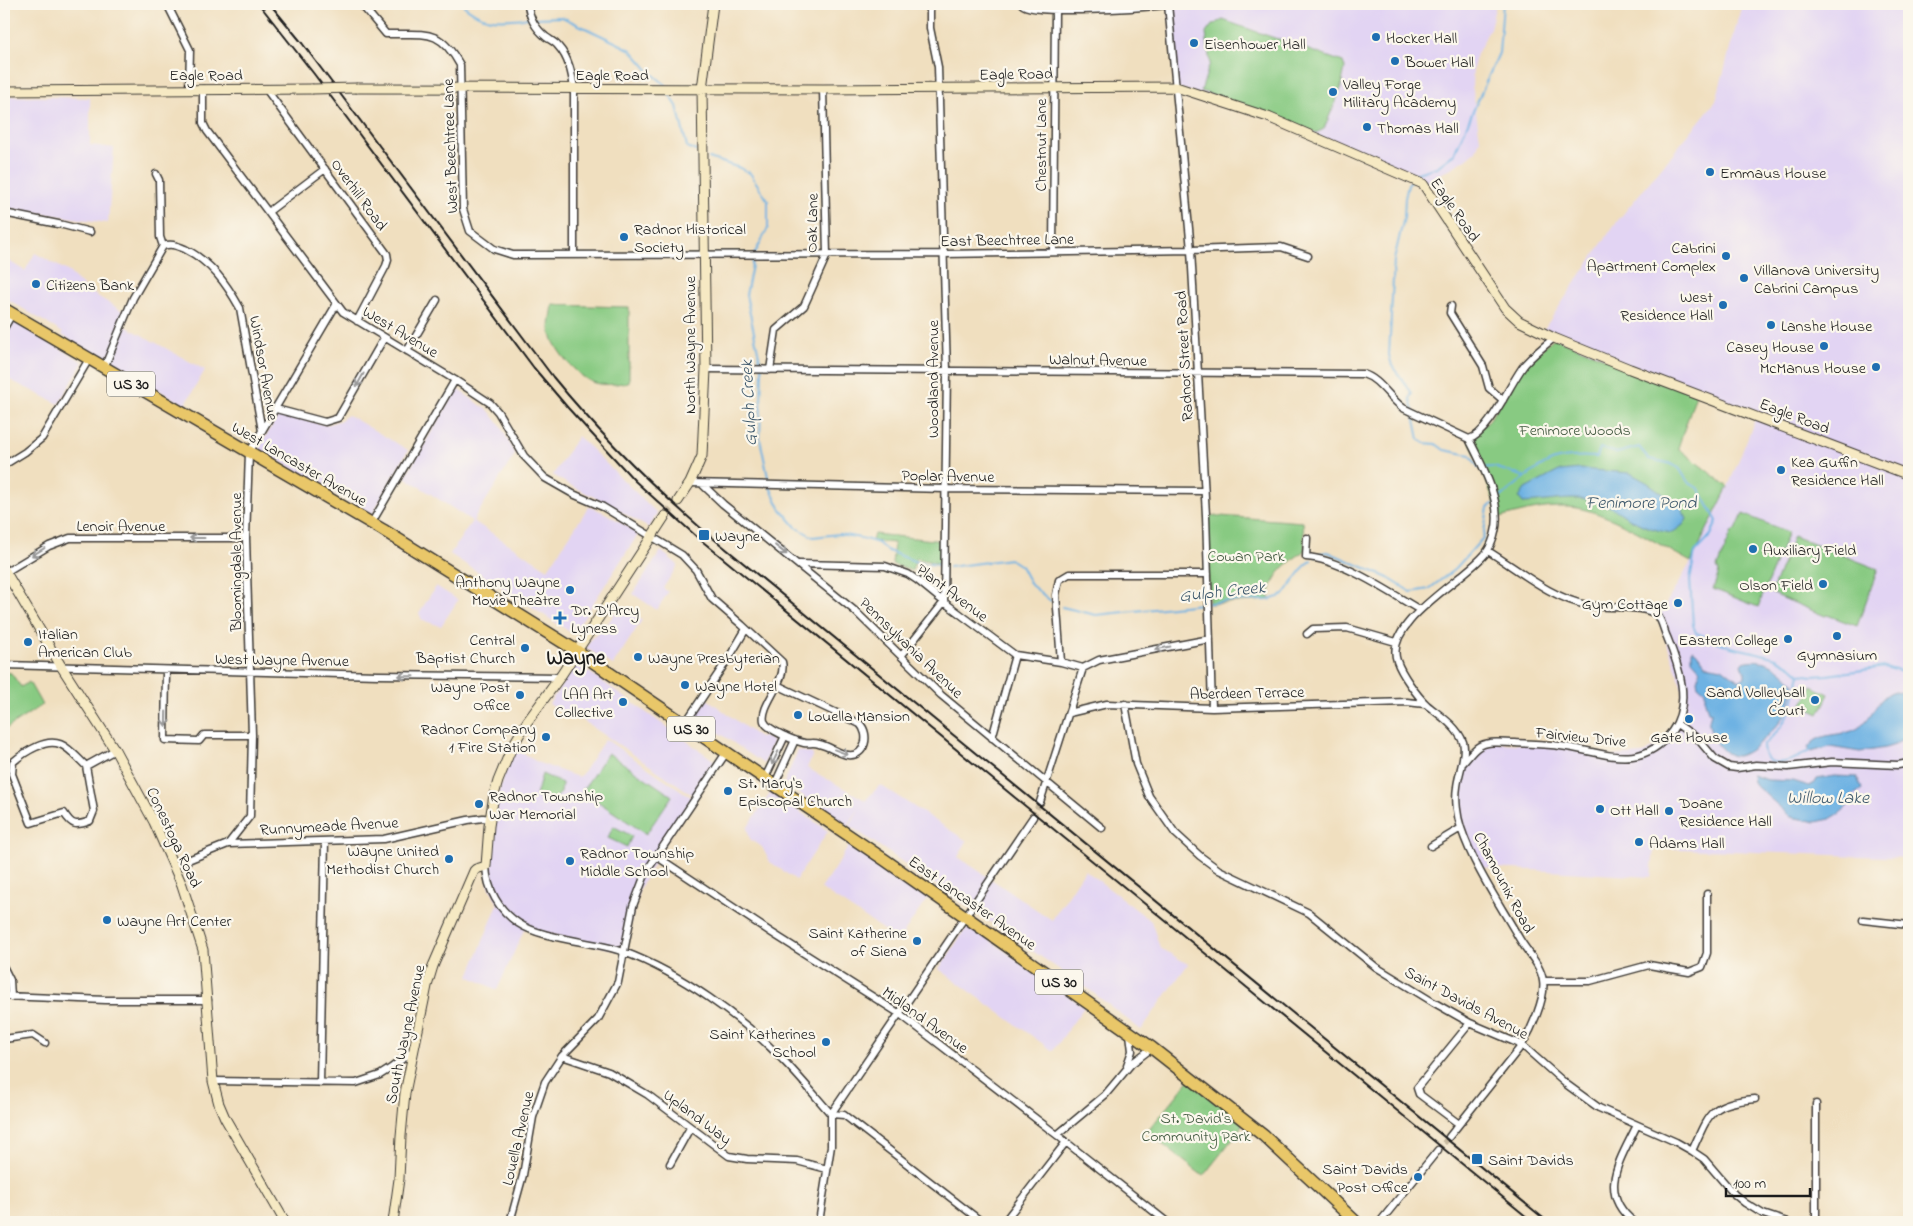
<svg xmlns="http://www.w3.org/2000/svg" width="1913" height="1226" font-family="'Indie Flower',sans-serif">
<rect width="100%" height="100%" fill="#fbf7ec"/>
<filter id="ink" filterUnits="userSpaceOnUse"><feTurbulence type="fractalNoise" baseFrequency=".02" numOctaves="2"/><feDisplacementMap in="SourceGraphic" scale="10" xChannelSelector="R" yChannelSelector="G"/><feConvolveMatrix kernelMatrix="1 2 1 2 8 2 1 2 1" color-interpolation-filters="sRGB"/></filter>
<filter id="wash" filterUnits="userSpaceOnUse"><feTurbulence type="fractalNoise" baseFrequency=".0096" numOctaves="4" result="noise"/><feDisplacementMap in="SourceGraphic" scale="20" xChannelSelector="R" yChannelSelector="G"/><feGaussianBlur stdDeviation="1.12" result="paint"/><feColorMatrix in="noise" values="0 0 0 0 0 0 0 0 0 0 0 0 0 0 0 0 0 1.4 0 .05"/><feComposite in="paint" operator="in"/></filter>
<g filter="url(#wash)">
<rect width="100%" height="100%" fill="#f0dfbf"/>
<path fill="#e2d4f3" d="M1168,4H1496L1490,28L1477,54L1473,68L1472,85L1480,139L1476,151L1465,160L1423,184L1268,117L1176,87Z
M1742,4H1909V858L1654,848L1651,877L1478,867L1457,810L1462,764L1478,750L1496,743L1561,746L1608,756L1643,754L1665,740L1678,722L1683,690L1658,617L1691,562L1728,487L1756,417L1542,332L1615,224L1716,101Z
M4,96L90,98V145L114,148L108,223L4,208Z
M35,253L69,272L87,290L124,312L120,323L205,370L185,405L62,335L63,333L4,297V258L25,271Z
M12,320L83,362L59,404L4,377V335Z
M457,389L489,411L500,425L515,454L473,521L548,569L589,506L605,513L639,533L573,634L450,554L472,521L405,477Z
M280,413L326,425L339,421L348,415L408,450L372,515L258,449Z
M578,436L657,513L649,528L608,504L566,483L553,475Z
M661,551L678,565L663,588L668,592L657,610L633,594Z
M436,586L458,600L441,626L422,620L419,613Z
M619,606L642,620L613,665L586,648L592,637L605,628Z
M576,663L715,761L693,795L572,713L559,710L549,704Z
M707,699L760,738L762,736L773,741L764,764L695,716Z
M605,739L694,799L666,841L639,890L623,952L525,928L497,990L469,976L498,904L488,883L489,826L512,747L539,763L578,777L582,774Z
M798,750L813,754L807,768L865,800L863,803L880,785L967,841L958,857L1052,920L1085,870L1151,921L1160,948L1188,964L1141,1030L1091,991L850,826L859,809L847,827L784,783Z
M771,792L828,831L796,880L770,862L762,847L750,839L747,828Z
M851,843L929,896L899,940L821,889Z
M968,925L1084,1007L1053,1051L939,969Z"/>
<path fill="#88ca82" stroke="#52734f" d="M1223,20L1343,62L1345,68L1340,91L1324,129L1316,133L1201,91L1210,63L1206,33L1212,25Z
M553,305L629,307V382C616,384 603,387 590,381C575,374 551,346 550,329C550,321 552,313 553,305Z
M1554,338L1696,394L1678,448L1728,487L1691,562C1657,544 1606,509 1568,507C1544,506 1520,512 1496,519L1495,503L1469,439L1490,419L1524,365Z
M1743,514L1788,532L1758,607L1713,589L1719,572L1717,567L1732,532L1736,530Z
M1206,515L1303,522L1305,550C1286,565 1271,574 1269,600L1209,604Z
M874,534L944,541V565L916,558L912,571L892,564L894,543L872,541Z
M1793,536L1878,569L1857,626L1827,615L1825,616L1771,593Z
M4,672L11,673L21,687L29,682L42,705L4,730Z
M1812,686L1829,694L1819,714L1802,706Z
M608,753L672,796L646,834L582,791Z
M542,774L562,783L561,793L553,800L543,801L536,796Z
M613,826L632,836L627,847L608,838Z
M1191,1078L1244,1119L1242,1127L1203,1176L1147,1132Z"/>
<path fill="#6eb2e3" stroke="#456780" d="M1580,469L1630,473L1648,483L1680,506L1687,519L1683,525L1672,533C1658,531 1645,527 1632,520C1622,515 1615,508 1604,504C1578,494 1550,502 1523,503L1519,498L1525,489L1559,471Z
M1692,650L1696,652L1706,665L1722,668L1739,681L1745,677V672L1741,665L1743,662C1765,656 1781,668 1794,683C1793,693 1791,704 1786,713C1780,725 1751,754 1737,756C1723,757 1710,736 1709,723C1708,720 1711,716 1711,712L1708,711L1705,702V691L1698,685L1697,679L1701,670L1692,660Z
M1896,691L1909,695V734L1895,745L1885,748L1860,752L1830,747L1811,752L1808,748C1820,729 1845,739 1861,726C1873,716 1879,694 1896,691Z
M1752,775L1768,780L1793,781L1809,786L1815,783L1817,779L1834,776L1857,777L1862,789L1852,796L1847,807L1840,813L1830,819L1816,822L1791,817L1756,786L1753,782Z"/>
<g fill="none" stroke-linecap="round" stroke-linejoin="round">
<path stroke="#6eb2e3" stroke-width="2" d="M462,4C485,25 502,19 530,18
M535,18L562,17L617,43L631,50L650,72L666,85
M669,94L677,106L687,147L696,151
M709,158L740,168L750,173L768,201V228L754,255L746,295L762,370L760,439L769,482
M1414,178L1417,173L1437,167L1454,154L1499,53L1503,4
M1411,181L1408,185L1405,198L1404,217L1394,260L1389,355L1392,366L1412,393L1410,398L1413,411
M1414,415L1419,439L1424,443L1436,444L1444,450L1470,455L1479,468L1494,467L1525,477
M770,487L780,508L796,527L813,537L839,534L865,539L878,543L886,550L919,563L939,565
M1496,501C1511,489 1540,463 1558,459C1570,456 1584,456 1597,457L1600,448L1617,453L1639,447L1649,459L1668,463L1679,468L1688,482L1699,489L1717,521L1711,535L1695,552L1690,580L1693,625L1696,633L1731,647L1758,653L1776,658L1791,666L1800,674L1812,676L1827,675L1885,667L1909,674
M1316,557L1321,553L1328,552L1388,578L1411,592L1429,589L1455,569L1483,538L1488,507L1493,504
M949,567L1010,559L1021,566L1031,585L1051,601
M1062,607L1096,615L1230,601L1269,600L1284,595L1304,567L1312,560
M1800,674L1792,707L1781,727L1763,746C1764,775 1797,759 1811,750"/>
</g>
</g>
<g filter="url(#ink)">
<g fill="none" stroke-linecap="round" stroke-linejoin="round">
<path stroke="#c6b89e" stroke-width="6" stroke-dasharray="6 3" stroke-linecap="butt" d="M1033,817L1040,802
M1438,1150L1449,1137"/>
<path stroke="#c6b89e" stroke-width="9" stroke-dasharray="9 4.5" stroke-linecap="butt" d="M665,516L678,501"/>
<defs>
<path id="street" d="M167,4L190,50L189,89
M361,4L386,34C425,35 439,27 460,65L463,209L470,231L494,249L513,255L944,254L1191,250L1281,247L1308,256
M528,4C529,17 535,28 546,37C550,40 555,42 558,46C569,58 572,74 574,89V255
M1022,4C1032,16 1147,7 1168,5
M1168,4L1191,250L1206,515L1212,708
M203,89V123L207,131L343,312L455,380L490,403L498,412L524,456L545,478L573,494L603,507L682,555L696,570L712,599L742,625L782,662C787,681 760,705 764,721C767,730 795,741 804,743C809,744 814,742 819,744C829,746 839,754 848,755C866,757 870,734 860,724L777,685
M266,89L387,254L388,260L386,266L357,321
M156,174L159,180L160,237L163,246C172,243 177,246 185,249C211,262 226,283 240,308L262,431
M268,212L325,169
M4,213L63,225L90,232
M1053,252L1055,9
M1451,306L1450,313L1483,366L1489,388L1503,400
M4,328L12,314
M407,351L437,300
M104,368L133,298L163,246
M706,369L1363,374C1380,379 1388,397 1403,408L1469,439
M770,370L776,330L804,306L827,255L823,89
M276,409L325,422L338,418L384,338
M1469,439C1489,434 1511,381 1525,364C1534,354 1544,346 1554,338
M4,465L25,452L42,438L89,359
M690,483L946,489L1204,491
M703,485L723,504L855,611L941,695L1102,828
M371,524L455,380
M1307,538L1306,557C1341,559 1389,592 1420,610
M799,564L885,566L908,574L917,580L944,602L1015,655L1061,662L1083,668
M6,572L49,546L70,538H246
M1307,634L1313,629L1347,628L1396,642
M902,655L944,602L947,371L938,67L930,28V4
M1061,662L1056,595L1059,580L1069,574H1208
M4,665L378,675L560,677
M166,670L165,740L199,741L204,735H252
M1125,704L1136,764L1149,796L1175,833L1200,856L1219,870L1309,913L1376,967L1433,1002L1470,1023L1522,1045L1566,1084L1599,1108L1676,1142L1692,1151L1704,1159L1734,1194L1745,1203L1763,1214L1787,1222
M1069,713L1107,704L1212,708L1407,702L1425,704
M1677,724L1698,739L1715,759L1729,767L1737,768L1756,765L1788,767L1832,762L1898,765L1909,763
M684,725L730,656L746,629
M992,738L1015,655
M1462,764C1467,759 1472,751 1478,747C1488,740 1503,743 1515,743C1530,744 1545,744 1560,746C1602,751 1640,774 1672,731C1692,703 1679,666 1667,637C1664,631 1662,621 1658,616C1646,604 1604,609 1587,605C1551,598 1519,570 1488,551
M86,766L94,811L90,821C76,826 72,826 64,813L31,823L12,774L13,762C20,756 27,751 36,747C61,735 69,750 86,766L115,750
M764,780L785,736
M774,786L795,740
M1040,802L1083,668L1099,660L1210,639
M228,844L384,839L468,820L483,818L490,819
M1431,846L1461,828
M656,856L772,933L900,1014L1057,1135L1167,1222
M173,866L228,844L250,816L252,735L246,538L249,453L336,305
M486,866C487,890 499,910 518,923C543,940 595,941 624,952C680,973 742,1017 783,1060C800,1077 815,1096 831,1114L844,1115L982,1222
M1863,920L1909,925
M4,968L10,980L11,997
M1543,981H1590L1649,965L1689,972L1702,967L1707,953V894
M4,996L106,1000H208
M4,1039L33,1035L45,1043
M562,1056L609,1072L621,1079L648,1095L729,1156L747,1159L797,1161L827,1169
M1127,1065L1132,1051L1130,1034
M213,1081L356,1083L380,1075L391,1068L414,1050
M320,1083L325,841
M1459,1124L1419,1094L1417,1088L1470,1023
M1057,1135L1105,1095L1131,1064L1152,1048
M1449,1137L1522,1045C1531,1030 1546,998 1543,981C1541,965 1527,952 1519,938C1499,903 1474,867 1461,828C1457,816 1455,799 1457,787C1458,775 1467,754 1463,742C1457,726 1439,715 1427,705C1417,696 1401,673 1397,661C1383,622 1465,580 1486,553C1490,548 1494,538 1495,532C1503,502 1482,465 1469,439
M1692,1151C1709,1113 1710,1103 1755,1099
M670,1164L690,1128
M510,1222L523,1175L533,1117L545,1082L562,1056L598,1019L618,982L633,906L646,872L726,753
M819,1222L831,1146V1114L1033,817
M1004,1222L1066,1142
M1380,1222L1438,1150
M1634,1222C1596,1192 1621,1159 1637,1125
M1816,1222V1104"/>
<path id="secondary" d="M357,88L823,89L1176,87L1268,117L1423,184L1505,308L1519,321L1554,338L1630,369L1909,475
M4,91L312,89
M678,501L690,483L702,456L706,369L702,89L713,4
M4,569L61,666L115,750L154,822L182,885L203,950L213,1081L219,1104L225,1118L285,1222
M393,1222L399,1179L401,1136L405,1093L427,986L433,966L474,871L476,869L486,866L489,826L494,795L498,781L512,747L527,722L560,677L665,516"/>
<path id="highway" d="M4,309L383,530L577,651L885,860L1152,1048L1264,1136L1356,1222"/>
</defs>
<use href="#street" stroke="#3c3934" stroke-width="9"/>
<use href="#secondary" stroke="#3c3934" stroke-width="11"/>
<use href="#highway" stroke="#3c3934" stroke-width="14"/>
<use href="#street" stroke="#fff" stroke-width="6"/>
<use href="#secondary" stroke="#f6e9c3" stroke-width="9"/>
<use href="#highway" stroke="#e9c769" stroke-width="11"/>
<path stroke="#1c1c1c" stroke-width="2" d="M259,4L314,74L534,368L568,408L635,481L697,537L1533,1222
M270,4L302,43L553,377C599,433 649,483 703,530L1548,1222"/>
<defs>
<path id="secondary-bridge" d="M312,89L357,88"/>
</defs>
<use href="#secondary-bridge" stroke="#3c3934" stroke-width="11" stroke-linecap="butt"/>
<use href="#secondary-bridge" stroke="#f6e9c3" stroke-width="9"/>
</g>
<defs><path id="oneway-shaft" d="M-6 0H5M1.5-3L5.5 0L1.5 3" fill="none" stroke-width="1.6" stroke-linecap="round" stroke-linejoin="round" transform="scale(1.25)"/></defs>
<g stroke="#999">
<use href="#oneway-shaft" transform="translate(360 380) rotate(119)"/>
<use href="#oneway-shaft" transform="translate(197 538) rotate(180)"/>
<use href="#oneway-shaft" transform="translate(781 550) rotate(38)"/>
<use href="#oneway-shaft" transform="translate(38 552) rotate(149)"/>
<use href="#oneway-shaft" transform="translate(1163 648) rotate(169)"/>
<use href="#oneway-shaft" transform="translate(406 676) rotate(-179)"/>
<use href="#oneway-shaft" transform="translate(166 719) rotate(91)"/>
<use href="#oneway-shaft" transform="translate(841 752) rotate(20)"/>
<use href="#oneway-shaft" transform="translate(775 758) rotate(116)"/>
</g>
</g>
<g fill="#1f6fb2" stroke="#fbf7ec" stroke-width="2">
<circle cx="1376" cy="37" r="5"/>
<circle cx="1194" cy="43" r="5"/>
<circle cx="1395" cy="61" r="5"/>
<circle cx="1333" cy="92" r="5"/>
<circle cx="1367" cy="127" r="5"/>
<circle cx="1710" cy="172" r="5"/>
<circle cx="624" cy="237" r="5"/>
<circle cx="1726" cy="256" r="5"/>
<circle cx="1744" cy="278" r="5"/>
<circle cx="36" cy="284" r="5"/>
<circle cx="1723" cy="305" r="5"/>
<circle cx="1771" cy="325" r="5"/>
<circle cx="1824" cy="346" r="5"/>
<circle cx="1876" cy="367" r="5"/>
<circle cx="1781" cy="470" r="5"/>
<rect x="698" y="529" width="12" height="12" rx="2.5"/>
<circle cx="1753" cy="549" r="5"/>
<circle cx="1823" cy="584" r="5"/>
<circle cx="570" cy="590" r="5"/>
<circle cx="1678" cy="603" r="5"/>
<path d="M557.5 610.5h5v5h5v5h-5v5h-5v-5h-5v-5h5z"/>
<circle cx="1837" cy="636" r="5"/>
<circle cx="1788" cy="639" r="5"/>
<circle cx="28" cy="642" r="5"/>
<circle cx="525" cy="648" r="5"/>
<circle cx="638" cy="657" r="5"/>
<circle cx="685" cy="685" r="5"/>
<circle cx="520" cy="695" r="5"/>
<circle cx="1815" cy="700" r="5"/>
<circle cx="623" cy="702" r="5"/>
<circle cx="798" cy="715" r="5"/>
<circle cx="1689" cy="719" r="5"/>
<circle cx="546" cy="737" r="5"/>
<circle cx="728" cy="791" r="5"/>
<circle cx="479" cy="804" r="5"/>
<circle cx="1600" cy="809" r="5"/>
<circle cx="1669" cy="811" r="5"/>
<circle cx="1639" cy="842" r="5"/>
<circle cx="449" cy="859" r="5"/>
<circle cx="570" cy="861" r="5"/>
<circle cx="107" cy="920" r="5"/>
<circle cx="917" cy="941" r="5"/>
<circle cx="826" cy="1042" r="5"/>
<rect x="1471" y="1153" width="12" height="12" rx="2.5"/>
<circle cx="1418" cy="1177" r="5"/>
</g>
<g text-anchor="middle" stroke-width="4.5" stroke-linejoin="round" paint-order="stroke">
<g fill="#fbf7ec" stroke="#5f5e5a" stroke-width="1">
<rect x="107" y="371.5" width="48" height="25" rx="4"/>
<rect x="667" y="716.5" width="48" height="25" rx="4"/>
<rect x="1035" y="969.5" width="48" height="25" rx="4"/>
</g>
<g font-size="15" font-weight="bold" fill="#1c1c1c">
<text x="131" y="389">US 30</text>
<text x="691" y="734">US 30</text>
<text x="1059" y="987">US 30</text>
</g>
<g font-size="16" fill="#1c1c1c" stroke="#fbf7ec" text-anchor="start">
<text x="1386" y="43">Hocker Hall</text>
<text x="1204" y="49">Eisenhower Hall</text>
<text x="1405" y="67">Bower Hall</text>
<text x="1343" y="89">Valley Forge<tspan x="1343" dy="18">Military Academy</tspan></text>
<text x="1377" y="133">Thomas Hall</text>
<text x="1720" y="178">Emmaus House</text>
<text x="634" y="234">Radnor Historical<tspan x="634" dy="18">Society</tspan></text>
<text x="1716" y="253" text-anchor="end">Cabrini<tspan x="1716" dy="18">Apartment Complex</tspan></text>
<text x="1754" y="275">Villanova University<tspan x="1754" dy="18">Cabrini Campus</tspan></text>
<text x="46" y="290">Citizens Bank</text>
<text x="1713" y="302" text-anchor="end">West<tspan x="1713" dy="18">Residence Hall</tspan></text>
<text x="1781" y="331">Lanshe House</text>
<text x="1814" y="352" text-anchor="end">Casey House</text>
<text x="1866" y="373" text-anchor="end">McManus House</text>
<text x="1791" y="467">Kea Guffin<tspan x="1791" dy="18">Residence Hall</tspan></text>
<text x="715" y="541">Wayne</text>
<text x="1763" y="555">Auxiliary Field</text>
<text x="560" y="587" text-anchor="end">Anthony Wayne<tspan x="560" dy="18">Movie Theatre</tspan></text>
<text x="1813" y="590" text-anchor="end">Olson Field</text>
<text x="1668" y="609" text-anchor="end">Gym Cottage</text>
<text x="571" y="615">Dr. D'Arcy<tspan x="571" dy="18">Lyness</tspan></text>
<text x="38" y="639">Italian<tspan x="38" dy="18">American Club</tspan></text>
<text x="515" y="645" text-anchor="end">Central<tspan x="515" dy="18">Baptist Church</tspan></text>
<text x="1778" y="645" text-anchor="end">Eastern College</text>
<text x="1837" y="660" text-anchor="middle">Gymnasium</text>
<text x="648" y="663">Wayne Presbyterian</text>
<text x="695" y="691">Wayne Hotel</text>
<text x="510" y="692" text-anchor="end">Wayne Post<tspan x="510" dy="18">Office</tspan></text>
<text x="1805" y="697" text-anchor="end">Sand Volleyball<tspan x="1805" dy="18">Court</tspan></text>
<text x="613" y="699" text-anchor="end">LAA Art<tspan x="613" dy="18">Collective</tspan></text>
<text x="808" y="721">Louella Mansion</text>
<text x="536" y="734" text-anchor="end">Radnor Company<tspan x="536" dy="18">1 Fire Station</tspan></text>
<text x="1689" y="742" text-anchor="middle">Gate House</text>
<text x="738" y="788">St. Mary's<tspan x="738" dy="18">Episcopal Church</tspan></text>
<text x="489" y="801">Radnor Township<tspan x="489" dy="18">War Memorial</tspan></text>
<text x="1679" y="808">Doane<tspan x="1679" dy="18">Residence Hall</tspan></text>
<text x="1610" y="815">Ott Hall</text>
<text x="1649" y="848">Adams Hall</text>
<text x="439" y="856" text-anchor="end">Wayne United<tspan x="439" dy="18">Methodist Church</tspan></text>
<text x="580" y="858">Radnor Township<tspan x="580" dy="18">Middle School</tspan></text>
<text x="117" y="926">Wayne Art Center</text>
<text x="907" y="938" text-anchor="end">Saint Katherine<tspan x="907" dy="18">of Siena</tspan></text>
<text x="816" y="1039" text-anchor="end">Saint Katherines<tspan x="816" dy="18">School</tspan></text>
<text x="1488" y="1165">Saint Davids</text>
<text x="1408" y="1174" text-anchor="end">Saint Davids<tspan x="1408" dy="18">Post Office</tspan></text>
</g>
<g font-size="16" fill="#1c1c1c" stroke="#fbf7ec">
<text transform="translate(1016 73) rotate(-1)" y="6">Eagle Road</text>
<text x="206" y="80">Eagle Road</text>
<text x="612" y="80">Eagle Road</text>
<text transform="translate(1040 145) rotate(-90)" y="6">Chestnut Lane</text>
<text transform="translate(449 146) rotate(-92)" y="6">West Beechtree Lane</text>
<text transform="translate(360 194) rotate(54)" y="6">Overhill Road</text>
<text transform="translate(1456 209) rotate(55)" y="6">Eagle Road</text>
<text transform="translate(811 223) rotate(-89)" y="6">Oak Lane</text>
<text transform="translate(1007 239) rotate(-1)" y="6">East Beechtree Lane</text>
<text transform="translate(401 331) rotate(31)" y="6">West Avenue</text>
<text transform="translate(689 345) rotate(-90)" y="6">North Wayne Avenue</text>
<text transform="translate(1183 356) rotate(-93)" y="6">Radnor Street Road</text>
<text transform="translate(1098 359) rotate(1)" y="6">Walnut Avenue</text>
<text transform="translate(265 368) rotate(80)" y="6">Windsor Avenue</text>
<text transform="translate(932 379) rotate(-90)" y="6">Woodland Avenue</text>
<text transform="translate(1795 415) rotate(21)" y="6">Eagle Road</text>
<text transform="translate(300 463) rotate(30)" y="6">West Lancaster Avenue</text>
<text transform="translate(948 475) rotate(1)" y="6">Poplar Avenue</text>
<text x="121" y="531">Lenoir Avenue</text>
<text transform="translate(235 562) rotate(-90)" y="6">Bloomingdale Avenue</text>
<text transform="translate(953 592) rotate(37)" y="6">Plant Avenue</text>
<text transform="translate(912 647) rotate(44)" y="6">Pennsylvania Avenue</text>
<text transform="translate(282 659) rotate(1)" y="6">West Wayne Avenue</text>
<text transform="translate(1247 692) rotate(-1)" y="6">Aberdeen Terrace</text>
<text transform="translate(1581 736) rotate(6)" y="6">Fairview Drive</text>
<text transform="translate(329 825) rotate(-3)" y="6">Runnymeade Avenue</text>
<text transform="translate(175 837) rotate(65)" y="6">Conestoga Road</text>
<text transform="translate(1505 882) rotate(62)" y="6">Chamounix Road</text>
<text transform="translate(973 902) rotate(35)" y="6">East Lancaster Avenue</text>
<text transform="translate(1467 1002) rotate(28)" y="6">Saint Davids Avenue</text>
<text transform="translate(926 1019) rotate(36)" y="6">Midland Avenue</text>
<text transform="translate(404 1034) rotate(-78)" y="6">South Wayne Avenue</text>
<text transform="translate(698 1116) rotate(37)" y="6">Upland Way</text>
<text transform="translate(517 1138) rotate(-77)" y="6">Louella Avenue</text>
</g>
<g font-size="16" fill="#425940" stroke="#fbf7ec">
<text x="1575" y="435">Fenimore Woods</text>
<text x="1246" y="561">Cowan Park</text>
<text x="1196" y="1123">St. David's<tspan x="1196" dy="18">Community Park</tspan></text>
</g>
<g font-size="18" font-style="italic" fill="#3d586c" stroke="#fbf7ec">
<text transform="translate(748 403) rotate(-93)" y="6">Gulph Creek</text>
<text x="1641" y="508">Fenimore Pond</text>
<text transform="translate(1222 591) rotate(-6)" y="6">Gulph Creek</text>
<text x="1828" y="803">Willow Lake</text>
</g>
<g font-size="21" font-weight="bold" fill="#1c1c1c" stroke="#fbf7ec">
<text x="576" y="664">Wayne</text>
</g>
</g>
<rect width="1913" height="1226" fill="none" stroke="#fbf7ec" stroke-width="20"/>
<path d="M1726 1188v8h84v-8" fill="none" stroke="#1c1c1c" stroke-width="2.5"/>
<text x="1733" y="1188" font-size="15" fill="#1c1c1c" stroke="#fbf7ec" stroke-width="4" paint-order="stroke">100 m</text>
</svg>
